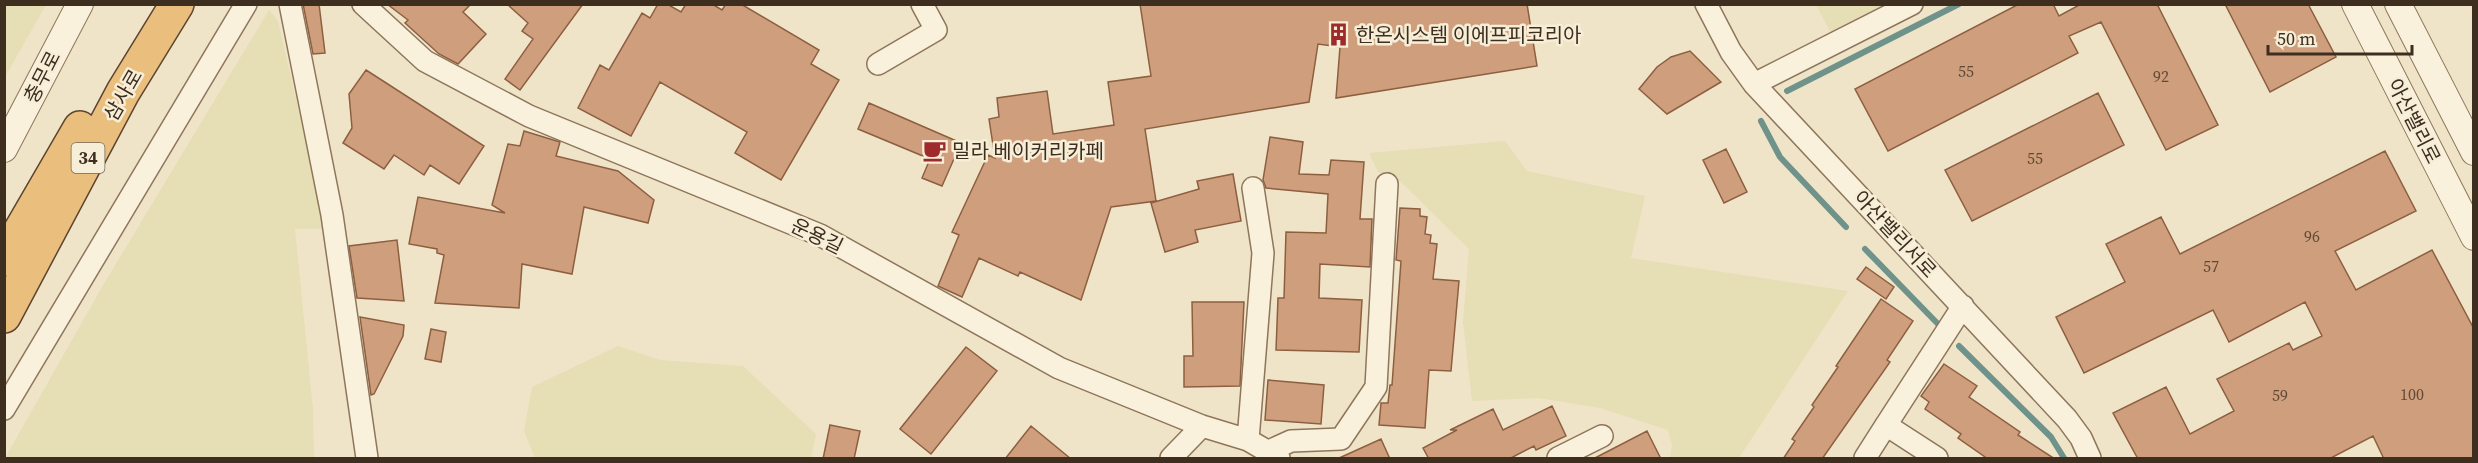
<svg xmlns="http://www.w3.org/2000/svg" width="2478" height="463" font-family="'Source Serif 4','Noto Sans KR',serif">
<rect width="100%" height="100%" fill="#f0e4c8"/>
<path fill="#e6deb5" d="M5,4L46,5L5,77L4,5Z
M1816,5H1893L1833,37Z
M269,10L278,21L326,229H295L313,409L314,458H5L102,287Z
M1505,141L1527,171L1645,196L1631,258L1848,291L1739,458H1670L1672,445L1668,430L1600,408L1538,398L1472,401L1463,322L1469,249L1400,181L1378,172L1369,153Z
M618,346L660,360L743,366L816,434L811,458H535L524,431L532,387Z"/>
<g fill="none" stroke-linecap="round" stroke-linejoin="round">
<path stroke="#6f938a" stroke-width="6" d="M1787,91L1959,4
M1761,121L1780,157L1846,227
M1865,249L1938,324
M1959,346L2051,437L2064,458"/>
</g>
<path fill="#cf9f7d" stroke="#8d5f41" stroke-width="1.5" d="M303,4H319L325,53L313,54Z
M387,4H471L463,12L486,34L458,64L439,54L405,23L408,20Z
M507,4H583L520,90L505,79L533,39L522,31L528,23Z
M658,4H667L681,12L686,4H712L722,10L726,4H741L819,50L811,64L839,80L781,180L735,153L747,132L660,82L631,136L578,108L600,65L609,70L642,13L650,18Z
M1140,4H1527L1537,66L1336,98L1340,47L1318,44L1309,102L1145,129L1156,201L1111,207L1081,300L1020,272L1018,276L979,258L962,297L938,286L959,235L952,232L988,155L995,158L989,119L999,117L997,98L1047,91L1053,134L1114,125L1108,82L1151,76Z
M2019,4H2053L2059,16L2081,4H2157L2218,125L2166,150L2101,22L2069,36L2078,53L1888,151L1855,89Z
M2225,4H2308L2336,57L2270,92Z
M1690,51L1721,82L1667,114L1639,89L1657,67L1671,57Z
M366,70L484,146L459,184L430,165L424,175L394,155L384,169L343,143L352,128L349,94Z
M2098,93L2124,145L1972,221L1945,170Z
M869,103L961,143L942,186L922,178L930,159L858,129Z
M524,131L560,142L556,156L618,171L654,200L648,223L584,207L572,274L522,264L519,308L435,303L444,255L437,253V249L409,244L418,197L505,213L492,205L508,144L520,146Z
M1270,137L1303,142L1299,174L1329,175L1331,160L1364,162L1360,219H1372L1370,267L1320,264L1319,298L1362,300L1359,352L1276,350L1278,298H1284L1286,232L1326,233L1328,194L1266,188L1263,180Z
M1726,149L1747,192L1724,203L1703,160Z
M2385,151L2416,211L2335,251L2356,290L2432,250L2474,329V459H2384L2373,436L2329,459H2138L2113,413L2166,387L2190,434L2234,411L2217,379L2289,343L2293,350L2322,336L2305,302L2229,342L2213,310L2084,373L2056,317L2125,282L2106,244L2161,217L2180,254Z
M1233,174L1241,221L1195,230L1198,242L1165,252L1151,203L1199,189L1197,181Z
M1400,208L1420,209V216L1427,217L1425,234L1431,235L1430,243L1437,244L1433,279L1459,281L1451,371L1429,370L1425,428L1379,425L1381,403H1388L1390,385H1392L1401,261L1396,260Z
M397,240L404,301L357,298L349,246Z
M1866,267L1894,287L1886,299L1857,279Z
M1881,299L1913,321L1887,360L1890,362L1822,459H1783L1795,441L1792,439L1814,407L1812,405L1838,367L1836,366Z
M1192,302H1244L1240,386L1184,387V356H1193Z
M360,317L404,325L403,336L374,394L371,395Z
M431,329L446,332L441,362L425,359Z
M966,347L997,371L931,454L900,429Z
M1944,364L1977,386L1969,397L2020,432L2018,435L2055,459H1988L1958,438L1961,434L1925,409L1929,402L1921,396Z
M1268,380L1324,385L1321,424L1265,420Z
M1552,406L1566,436L1536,450L1534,446L1509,459H1429L1423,448L1457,430H1450L1493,409L1503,430Z
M830,425L860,431L854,459H823Z
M1031,426L1071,459H1005Z
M1647,431L1661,459H1593Z
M1381,439L1390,459H1337Z"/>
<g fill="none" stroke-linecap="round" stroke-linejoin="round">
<defs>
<path id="minor" d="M290,4L332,215L367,458
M363,4L425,61L529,116L820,235L1059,368L1202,426L1248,440L1279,458
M1706,4L1731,52L1754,84L2067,419L2081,438L2090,458
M878,64L936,30L922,4
M1754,84L1912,4
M4,409L246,4
M1886,425L1963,306
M1248,440L1263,253L1253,188
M1269,451L1291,441L1341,439L1376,387L1387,184
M1171,458L1202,426
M1558,458L1602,436
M1865,458L1886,425L1937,458"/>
<path id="tertiary" d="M2355,4L2474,237
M2398,4L2474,152
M4,149L80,4"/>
<path id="trunk" d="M4,259L80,128
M4,316L123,92L177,4"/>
</defs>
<use href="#minor" stroke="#8d765c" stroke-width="24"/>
<use href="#tertiary" stroke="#8d765c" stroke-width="28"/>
<use href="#trunk" stroke="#5b4430" stroke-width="36"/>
<use href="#minor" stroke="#faf1dc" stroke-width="21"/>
<use href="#tertiary" stroke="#faf1dc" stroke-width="26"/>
<use href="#trunk" stroke="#eabe7c" stroke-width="33"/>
</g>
<defs>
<symbol id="building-bare" viewBox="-9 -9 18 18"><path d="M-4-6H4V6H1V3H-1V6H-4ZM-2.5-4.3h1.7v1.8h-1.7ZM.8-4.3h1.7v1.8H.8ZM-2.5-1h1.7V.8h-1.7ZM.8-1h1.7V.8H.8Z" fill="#9e2a2b" stroke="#f7eed8" stroke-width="2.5" paint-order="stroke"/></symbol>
<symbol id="cafe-bare" viewBox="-9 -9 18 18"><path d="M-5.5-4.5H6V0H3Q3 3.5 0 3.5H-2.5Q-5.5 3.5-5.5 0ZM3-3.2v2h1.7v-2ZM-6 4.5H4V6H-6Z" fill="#9e2a2b" stroke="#f7eed8" stroke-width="2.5" paint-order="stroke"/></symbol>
</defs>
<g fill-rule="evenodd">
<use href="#building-bare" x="1322" y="18" width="33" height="33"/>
<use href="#cafe-bare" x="918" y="134" width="33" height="33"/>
</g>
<g text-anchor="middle" stroke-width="5" stroke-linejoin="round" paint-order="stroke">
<g font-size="16" fill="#624a37">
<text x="1966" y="77">55</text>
<text x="2161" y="82">92</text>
<text x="2035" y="164">55</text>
<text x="2312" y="242">96</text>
<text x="2211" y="272">57</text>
<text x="2412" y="400">100</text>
<text x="2280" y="401">59</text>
</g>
<rect fill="#f7eed8" stroke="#756857" stroke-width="1.5" x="71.5" y="143" width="33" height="30" rx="4.5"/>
<g font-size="18" font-weight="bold" fill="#3d2e20">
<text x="88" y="164">34</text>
</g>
<g font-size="20" fill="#3d2e20" stroke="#f7eed8" text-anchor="start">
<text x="1356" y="42">한온시스템 이에프피코리아</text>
<text x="952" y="158">밀라 베이커리카페</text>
</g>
<g font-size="20" fill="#3d2e20" stroke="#f7eed8">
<text transform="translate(42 77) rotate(-63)" y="7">충무로</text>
<text transform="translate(123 95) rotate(-60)" y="7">삼사로</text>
<text transform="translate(2414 121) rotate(63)" y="7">아산밸리로</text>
<text transform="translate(1895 234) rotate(47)" y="7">아산밸리서로</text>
<text transform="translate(817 236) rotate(26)" y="7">운용길</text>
</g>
</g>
<rect width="2478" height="463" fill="none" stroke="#3d2e20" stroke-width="12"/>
<path d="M2268 45v9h144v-9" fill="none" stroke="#3d2e20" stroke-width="3"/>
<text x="2277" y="45" font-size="18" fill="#3d2e20" stroke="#f7eed8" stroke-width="4.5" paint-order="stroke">50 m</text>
</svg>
